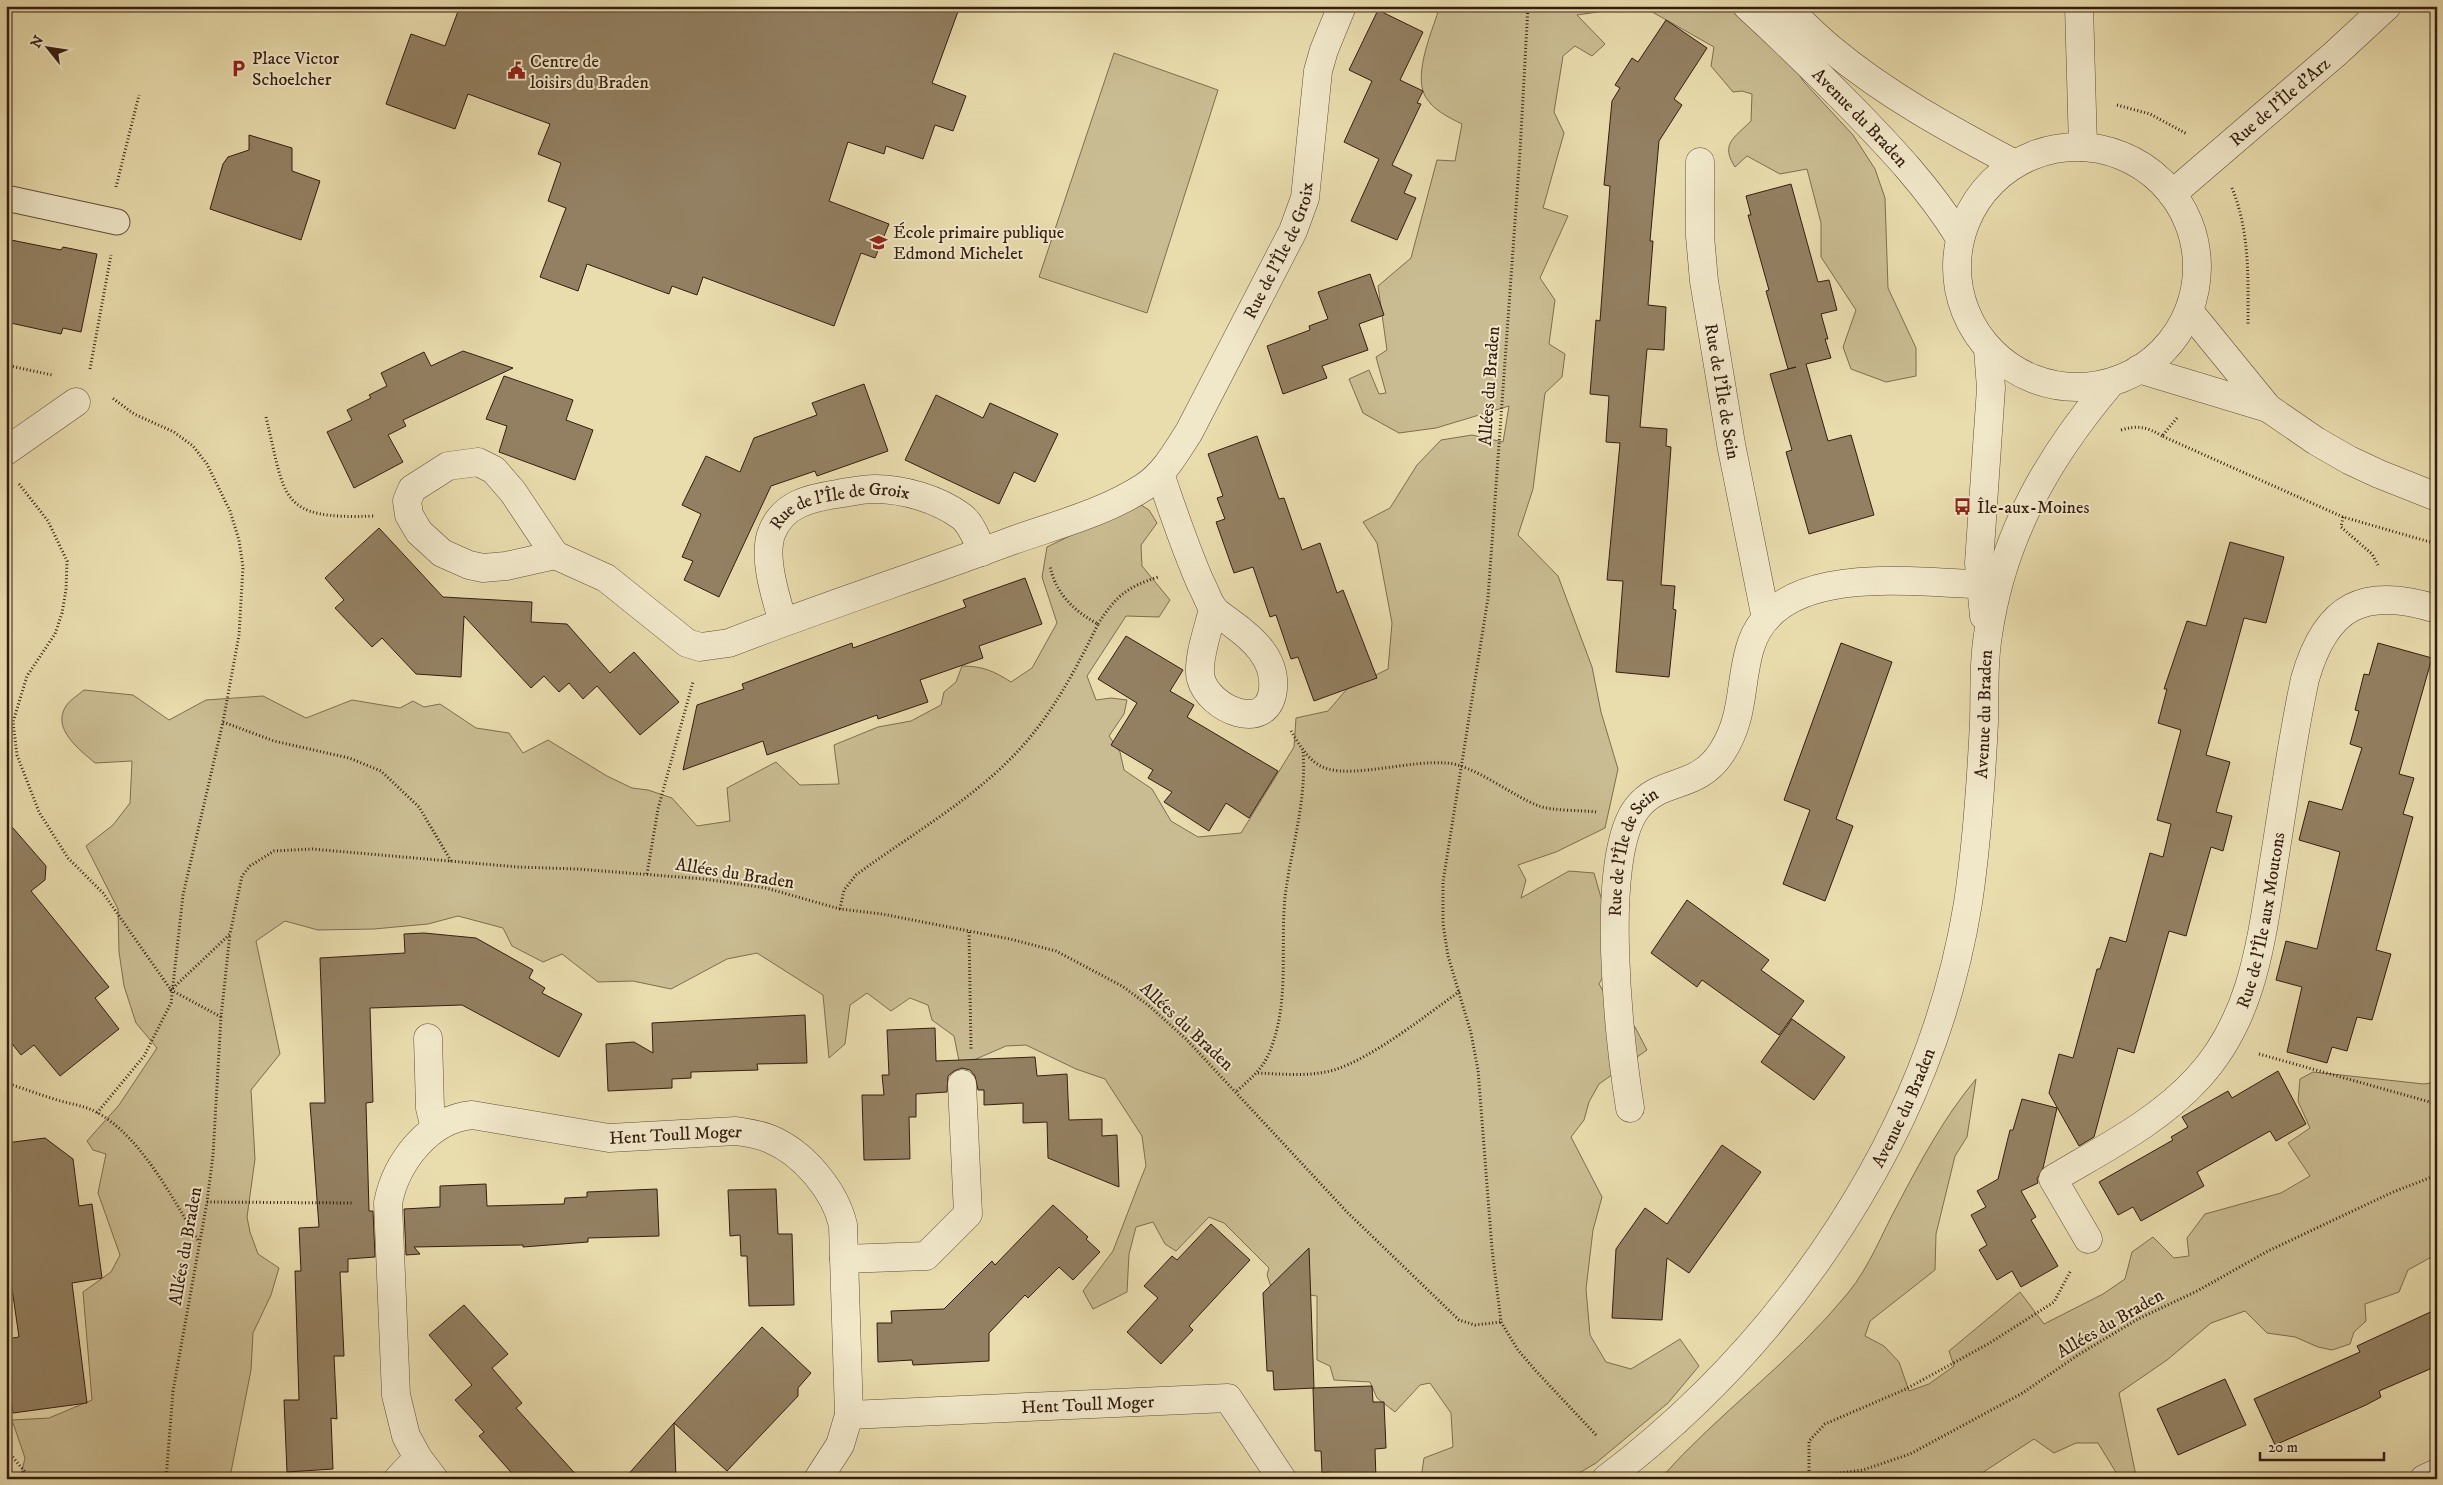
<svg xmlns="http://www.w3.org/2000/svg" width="2443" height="1485" font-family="'IM FELL DW Pica',serif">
<rect width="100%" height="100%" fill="#e9dcad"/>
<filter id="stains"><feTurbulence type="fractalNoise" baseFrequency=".004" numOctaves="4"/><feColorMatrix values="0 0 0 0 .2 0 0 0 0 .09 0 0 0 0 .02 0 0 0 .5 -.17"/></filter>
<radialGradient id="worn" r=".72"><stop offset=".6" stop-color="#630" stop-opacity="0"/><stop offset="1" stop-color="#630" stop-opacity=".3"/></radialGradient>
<path fill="#cabc92" stroke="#806c51" d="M1440,6H1732L1776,39L1804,82L1853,135L1875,169L1885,198L1888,288L1916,348V376L1886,382L1851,369L1843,347L1856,310L1821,257V223L1807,169L1780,174L1747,156L1735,167C1720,144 1734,138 1751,121L1752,94L1742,91L1733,92L1711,66L1714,47L1647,9L1632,7L1577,15L1605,44L1592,56L1575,46L1563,56L1554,112L1564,133L1543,208L1568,216L1540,278L1555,300L1549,344L1565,354L1562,377L1545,393L1533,489L1518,535L1558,576L1592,667L1601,712L1618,769L1605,828L1556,852L1518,865L1526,880L1521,898L1569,871L1594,873L1602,901L1612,960L1599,984L1608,999L1635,1027L1647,1050L1599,1084L1589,1102L1584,1120L1571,1137L1602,1197L1593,1230L1586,1289L1590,1335L1606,1362L1631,1369L1680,1339L1699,1366L1668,1403L1596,1463L1569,1479H1421L1424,1458L1453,1447L1451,1413L1430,1383L1420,1385L1395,1412L1377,1398L1370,1382L1334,1380L1330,1366L1317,1360V1296L1272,1290L1267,1275L1269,1268L1224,1223L1209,1217L1176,1251L1165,1244L1153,1222L1136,1227L1129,1254L1127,1292L1093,1309L1083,1291L1113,1251L1138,1186L1146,1166L1142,1136L1105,1079L1076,1069L1026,1045L1006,1046L960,1066L954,1036L932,1020L928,1005L910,998L891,1011L867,993L850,1005L845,1044L829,1058L823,995L757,953L727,959L671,989L633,981L598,982L562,954L543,962L512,946L503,928L458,916L428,924L374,929L318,930L285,921L256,941L280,1054L251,1090L255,1159L247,1217L250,1232L258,1254L279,1268L271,1295L253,1333L251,1370L230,1477L229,1479H20L25,1458L12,1420L49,1418L92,1400L83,1292L111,1272L120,1255L98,1193L106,1154L93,1150L87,1141L119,1105L157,1048L136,1023L124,986L119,952L118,909L86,846L113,825L130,803L132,761L95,763C80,750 51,729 66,706C70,700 78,695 84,690L133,695L169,720L206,700L263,696L306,718L352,700L400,708L413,701L424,707L440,704L476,728L509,733L523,753L548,740L607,776L632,788L648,790L672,798L697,826L730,821L727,788L776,762L800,785L839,784L834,745L878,727L911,721L941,705L944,692L956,682L962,666C982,666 994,671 1011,682L1032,668L1057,623L1042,577L1047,547L1138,503L1149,510L1157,523L1141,545L1142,566L1170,600L1159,617L1126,616L1087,676L1096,700L1111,698L1127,700L1124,714L1109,736L1120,752L1124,770L1152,789L1171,821L1198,837L1241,833L1294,747L1296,718L1328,711L1347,689L1388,669L1392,623L1377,543L1363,522L1390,508L1417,465L1441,440L1472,435L1503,442L1509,406L1436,428L1399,433L1363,413L1349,379L1369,370L1379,394L1386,393L1376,357L1387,350L1378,286L1411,258L1437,160L1455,161L1462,124C1448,117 1433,110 1425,96C1413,73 1433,29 1440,6Z
M1114,53L1218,90L1147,313L1039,277Z
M2313,1072L2424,1084L2437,1082V1254L2408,1270L2399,1292L2365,1304L2366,1321L2354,1332L2350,1344L2332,1350L2318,1347L2295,1337L2267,1333L2245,1311L2211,1323L2167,1360L2119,1393L2136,1476L2120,1479L2098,1443H2076L2054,1453L2034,1439L1982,1473L1983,1479H1660C1719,1412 1793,1361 1848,1293C1870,1266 1882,1233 1898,1204C1921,1160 1945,1116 1976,1079L1967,1137L1955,1156L1936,1234L1935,1270L1870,1321L1865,1336L1884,1346L1899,1362L1909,1391L1929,1384L1954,1366L1949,1351L2020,1292L2044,1324L2103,1294L2125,1279L2132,1252L2153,1237L2174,1258L2189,1256L2187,1238L2205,1214L2281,1193L2310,1176L2288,1143L2310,1128L2298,1101L2300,1079Z"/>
<path fill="#938062" stroke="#351d10" d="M460,6H960L932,83L966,96L953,131L935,125L923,159L886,146L884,154L848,142L829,201L889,224L875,258L861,253L834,326L703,277L697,295L672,286L669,294L587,264L578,291L540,277L566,208L548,201L561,163L538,154L550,124L468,94L455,129L386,104L411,34L445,46Z
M1378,10L1423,32L1400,80L1423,91L1417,103L1421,104L1392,165L1412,175L1404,193L1416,198L1397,240L1351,221L1379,159L1344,142L1372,81L1349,70Z
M1666,20L1707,48L1674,99L1682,105L1659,141L1650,241H1653L1648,305L1666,307L1664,350L1647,349L1640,427L1667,429L1666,446L1671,447L1661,585L1675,586L1673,609L1676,610L1669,677L1616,672L1623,581L1607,580L1620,443L1606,442L1609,396L1590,394L1596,320L1600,321L1610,186L1604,185L1612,101L1620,88L1615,85L1632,58L1638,62Z
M249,135L292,148V171L320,181L301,240L210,209L223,164L228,157L249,150Z
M1791,184L1818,282L1829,280L1837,310L1821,314L1828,339H1825L1831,358L1806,364L1828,441L1851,435L1874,515L1809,534L1786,452L1792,450L1770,374L1796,367L1788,369L1766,291L1769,290L1748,215H1751L1746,196Z
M6,239L61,250L63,247L97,254L81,332L63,328L61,334L6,322Z
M1370,274L1384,315L1359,324L1368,350L1322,366L1327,378L1283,394L1267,346L1310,330L1309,326L1328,319L1318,292Z
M463,351L513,368L403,420L406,426L388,435L403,462L354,488L327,432L352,420L347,410L371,398L369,395L387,386L381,373L424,352L431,366Z
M504,376L573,400L566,420L593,430L575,480L499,452L507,426L486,419Z
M864,384L888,451L817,476L815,471L771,486L719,597L684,580L693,561L682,557L701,514L682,505L706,456L740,472L754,438L817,415L812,403Z
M936,395L983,418L990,403L1058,434L1035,482L1014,472L999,504L905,460Z
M1257,436L1279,499L1284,498L1302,550L1320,543L1337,593L1343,590L1377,678L1314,701L1298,657L1291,659L1276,615L1270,617L1253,567L1234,573L1216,522L1225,519L1217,498L1223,496L1208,454Z
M379,528L443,597L532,602L531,622L567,624L610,673L634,652L679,702L640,735L597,686L583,699L569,683L559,692L544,676L531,688L464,616L461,677L416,674L382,638L372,647L335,608L344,600L325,578Z
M2230,542L2284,557L2266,623L2244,618L2206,755L2230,762L2216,812L2232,816L2223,851L2211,847L2186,936L2169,931L2134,1053L2118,1048L2094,1137L2079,1146L2049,1093L2059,1054L2073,1058L2097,969H2100L2110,937L2126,942L2150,853L2163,857L2171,824L2157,820L2181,730L2158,723L2167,689H2164L2187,621L2206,626Z
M1025,578L1042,624L979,646L983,658L920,680L928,702L878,719L877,715L767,755L763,741L683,770L697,705L744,689L742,684L852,643L853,648L966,607L963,600Z
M1126,636L1183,670L1170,691L1194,705L1187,717L1278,771L1249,818L1226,803L1209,831L1164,802L1172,792L1148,778L1153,770L1111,745L1137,703L1098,679Z
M1841,643L1892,662L1836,819L1853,826L1825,901L1783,884L1810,810L1784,800Z
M2378,643L2432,658L2399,774L2414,778L2403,814L2413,817L2376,950L2391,954L2372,1020L2357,1017L2347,1051L2332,1047L2327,1063L2287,1052L2302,987L2276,980L2286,941L2317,949L2340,852L2299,840L2309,801L2342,810L2362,748L2350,744L2359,711L2355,710L2364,674L2369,675Z
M6,820L46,866L45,880L31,891L109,987L95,998L119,1029L60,1076L34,1045L21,1055L6,1036Z
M1687,900L1769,960L1761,970L1804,1001L1779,1035L1702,980L1697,987L1651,953Z
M424,933L476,938L533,970L529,978L545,988L542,993L582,1014L559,1057L462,1005L370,1008L373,1102L366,1103L369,1211H373L375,1257L348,1259V1272H340L344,1356H334L337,1419L331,1418L333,1469L287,1472L284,1400H299L295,1271H301L299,1228L319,1227L310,1103H325L320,958L405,953L404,934Z
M805,1015L807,1063L757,1064L758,1070L691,1072V1078L672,1079V1088L608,1091L606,1044L634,1042L653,1053L652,1023Z
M1792,1019L1845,1057L1814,1100L1761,1062Z
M935,1028L936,1061L1035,1057L1037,1076L1067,1074L1069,1120L1102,1119V1136L1117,1135L1119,1187L1048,1158L1047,1122L1023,1123V1103L984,1105V1090H978L975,1076L970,1070L962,1068L954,1071L948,1076L947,1092L916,1094V1117H909L910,1159L864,1160L862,1095H884L882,1075H889L887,1030Z
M2278,1071L2306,1124L2276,1141L2270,1131L2197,1172L2204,1186L2141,1221L2133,1207L2118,1215L2099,1182L2173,1140L2171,1137L2188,1127L2182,1117L2228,1091L2232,1098Z
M2022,1099L2057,1108L2043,1168L2037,1179L2038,1183L2021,1191L2036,1217L2031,1220L2058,1266L2021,1287L2012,1271L1997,1280L1979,1250L1987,1245L1971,1215L1986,1207L1977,1191L1998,1179L2010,1130H2013Z
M45,1138L73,1159L79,1206L92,1204L102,1278L72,1283L87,1403L13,1413L6,1362V1339L19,1337L6,1247V1143Z
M1722,1145L1761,1172L1689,1273L1667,1258L1662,1320L1612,1318L1616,1249L1645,1208L1667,1224Z
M486,1184L487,1206L564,1204L565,1198L587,1197V1192L657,1189L659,1236L588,1238V1242L523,1247V1245L414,1247L420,1254L406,1255L404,1209L440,1207V1186Z
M776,1189L778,1234H792L794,1305L749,1306L747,1256H741L740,1235L730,1236L728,1190Z
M1053,1205L1088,1237L1086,1239L1100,1252L1073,1280L1059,1267L1028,1298L1025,1295L989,1333V1361L913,1365L912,1360L878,1362L877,1323H892L891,1311L944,1309L992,1261L995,1265Z
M1211,1224L1250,1260L1189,1326L1193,1330L1161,1364L1127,1332L1158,1298L1144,1286L1172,1256L1177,1260Z
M1309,1248L1314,1388L1274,1390L1273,1371H1267L1263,1293Z
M464,1305L508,1354L492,1368L522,1403L516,1408L580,1479H517L479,1436L484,1432L455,1400L472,1385L429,1335Z
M2437,1309V1366L2379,1391L2381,1397L2366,1405L2275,1445L2254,1399L2360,1352L2357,1346Z
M762,1327L811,1373L798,1388V1396L727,1471L674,1423Z
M2225,1379L2246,1425L2178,1455L2157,1409Z
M1372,1386L1373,1402H1384L1386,1448L1375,1449L1376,1479H1329V1472L1322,1473L1321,1451H1315L1313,1388Z
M674,1423L676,1479H624Z"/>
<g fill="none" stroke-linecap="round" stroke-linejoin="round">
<defs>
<path id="pedestrian" d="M6,198L117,222"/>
<g id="minor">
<path d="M2079,6L2083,147"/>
<path id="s1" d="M1700,162V236L1704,281L1731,444L1766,619"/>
<path id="s2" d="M2172,194L2335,54L2387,6"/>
<path d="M2189,311L2268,408L2316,441L2349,460L2379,474L2437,497"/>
<path d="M2139,369L2268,408"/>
<path d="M6,451L76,402"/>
<path d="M1160,474C1173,511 1185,548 1201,584C1205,591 1208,601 1213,608C1216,613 1225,618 1230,622C1252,638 1276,658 1273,689C1268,735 1209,709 1201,679C1196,662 1209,627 1213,609"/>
<path id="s3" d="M555,555L513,492L494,470L478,462L448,466L412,489L407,501L409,515L419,532L442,553L469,565L483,568L506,566L555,555L606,578L687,643L700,647L729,643C822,607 917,576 1011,541C1056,525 1104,513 1144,487C1165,473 1176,452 1189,432L1293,231L1305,198L1318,71L1324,50L1342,6"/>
<path id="s4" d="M783,622C776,599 762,555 772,532C783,504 810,498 837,494C849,492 862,489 875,489C903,489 938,499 961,516C972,524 977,540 982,552"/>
<path d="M428,1038L430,1108L435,1128"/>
<path id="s5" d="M1630,1108C1620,1044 1598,859 1637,808C1661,777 1697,791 1722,752C1745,716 1739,685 1750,648C1775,561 1913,583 1980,584"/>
<path id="s6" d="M2088,1239L2053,1179C2103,1149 2158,1122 2198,1078C2254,1017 2261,940 2274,861C2284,800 2292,739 2305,679C2326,605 2364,586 2437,609"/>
<path d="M844,1259L926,1256L968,1214L962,1084"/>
<path id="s7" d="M849,1415L1228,1398L1282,1479"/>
<path d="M398,1479L418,1458"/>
<path id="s8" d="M434,1479L418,1458L406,1436L396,1395L388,1203C396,1162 429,1119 472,1115L609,1138L736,1131C748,1133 759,1134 770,1139C804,1153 835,1191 843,1225L849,1415L840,1445L818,1479"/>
<path d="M2424,1479L2437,1473"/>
</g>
<g id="tertiary">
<path id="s9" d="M1747,6C1783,39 1817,72 1851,107C1892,149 1929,188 1960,238"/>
<path d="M1785,6C1800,20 1814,35 1830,48C1886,95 1951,130 2015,164"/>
<circle cx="2077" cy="267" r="120"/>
<path d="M1984,616L1979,563L1991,388L1988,349"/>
<path id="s10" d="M1606,1479C1788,1341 1931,1131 1968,903C1977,843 1981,783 1984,722C1985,693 1983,663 1988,635C2002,537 2047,459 2109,385"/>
</g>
</defs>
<use href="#pedestrian" stroke="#624d37" stroke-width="27"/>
<use href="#minor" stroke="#624d37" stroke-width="29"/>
<use href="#tertiary" stroke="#624d37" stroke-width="29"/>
<path stroke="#351d10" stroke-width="3" stroke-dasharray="1 2.5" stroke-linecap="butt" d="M1528,6L1520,152L1488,598L1443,882V924L1448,956L1471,1033L1478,1070L1492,1249L1501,1322L1518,1350L1536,1371L1597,1436
M2117,105L2150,114L2187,134
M116,187L139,95
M2232,188C2250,232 2248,278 2248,325
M6,365L52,375
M90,369L111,255
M266,417C286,499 278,520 374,516
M2177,418L2162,436L2343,517L2437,544
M2121,430C2137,425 2148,427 2162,436
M19,484L48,521L67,561L66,590L62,613L55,634L27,676L13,722L17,755L39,812L68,858L103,893L171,990
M2343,517L2341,527L2372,554L2378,565
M1098,624C1116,596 1127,587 1158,577
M223,722L274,741L349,758L381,771L419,807L451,861
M1291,731C1300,746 1310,764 1328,769C1357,777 1412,760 1446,763C1473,764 1512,796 1539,806C1552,811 1581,810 1596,812
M647,874L658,809L693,682
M840,909L844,890L856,875C910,835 971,801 1017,752C1052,715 1076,669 1098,624C1075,612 1055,593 1050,566
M969,932L971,1049
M221,1017L171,990L230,934L242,876L250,866L274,851L312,849L518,867L577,869L704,879L766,888L840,909L882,914L1010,939L1056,951L1122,986L1148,1005L1186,1039L1347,1212L1459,1320L1475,1325L1501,1322
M2259,1054L2437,1104
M1258,1073C1282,1074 1310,1077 1334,1070C1374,1057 1425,1016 1460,991
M6,1083C22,1088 38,1094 54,1099C69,1104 84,1105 98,1113C142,1138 173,1199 199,1242
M1237,1091C1250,1079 1263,1069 1270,1051C1290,1001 1280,949 1285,897C1291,849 1307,800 1303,751
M97,1113L144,1056L171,1003L183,895L223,722L239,635L243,567L239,540L230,511L207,464L193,446L174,432L134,414L111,397
M207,1202L352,1203
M6,1449L31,1479
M1809,1478V1441L1825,1424L1906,1389L1988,1344L2054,1302L2071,1270
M166,1479L173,1391L207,1202L213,1155L221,1017L230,934
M1795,1479L1863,1470L1910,1454L2021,1394L2078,1355L2138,1319L2199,1290L2268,1251L2393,1192L2437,1175"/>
<use href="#pedestrian" stroke="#f1e8ca" stroke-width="25"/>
<use href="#minor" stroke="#f1e8ca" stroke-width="28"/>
<use href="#tertiary" stroke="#f1e8ca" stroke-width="28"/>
</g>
<defs>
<symbol id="parking-bare" viewBox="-9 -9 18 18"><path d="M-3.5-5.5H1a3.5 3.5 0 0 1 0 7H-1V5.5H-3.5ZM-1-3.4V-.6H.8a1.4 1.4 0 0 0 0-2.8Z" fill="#8f2418" stroke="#f1e8ca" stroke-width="2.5" paint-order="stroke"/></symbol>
<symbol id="civic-bare" viewBox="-9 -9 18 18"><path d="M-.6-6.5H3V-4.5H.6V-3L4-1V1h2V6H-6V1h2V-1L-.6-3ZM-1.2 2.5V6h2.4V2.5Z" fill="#8f2418" stroke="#f1e8ca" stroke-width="2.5" paint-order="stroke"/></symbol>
<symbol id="school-bare" viewBox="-9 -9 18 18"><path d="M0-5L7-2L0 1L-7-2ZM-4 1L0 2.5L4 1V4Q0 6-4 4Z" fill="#8f2418" stroke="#f1e8ca" stroke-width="2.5" paint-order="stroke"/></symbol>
<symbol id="bus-bare" viewBox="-9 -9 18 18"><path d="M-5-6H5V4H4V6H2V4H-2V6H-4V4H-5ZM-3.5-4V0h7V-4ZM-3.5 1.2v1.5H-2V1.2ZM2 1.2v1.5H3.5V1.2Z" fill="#8f2418" stroke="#f1e8ca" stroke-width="2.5" paint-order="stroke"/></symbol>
</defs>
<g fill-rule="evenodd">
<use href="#parking-bare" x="226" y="56" width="25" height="25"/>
<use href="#civic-bare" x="504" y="58" width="25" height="25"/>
<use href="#school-bare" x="866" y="230" width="25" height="25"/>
<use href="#bus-bare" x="1950" y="494" width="25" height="25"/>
</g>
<g text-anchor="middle" stroke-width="4" stroke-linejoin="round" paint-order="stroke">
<g font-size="18" fill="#351d10" stroke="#f1e8ca" text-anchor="start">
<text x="252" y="64">Place Victor<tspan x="252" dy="21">Schoelcher</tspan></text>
<text x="530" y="67">Centre de<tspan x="530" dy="21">loisirs du Braden</tspan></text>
<text x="893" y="238">École primaire publique<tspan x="893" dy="21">Edmond Michelet</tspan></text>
<text x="1977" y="513">Île-aux-Moines</text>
</g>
<g font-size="18" fill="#351d10" stroke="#f1e8ca">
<text dy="6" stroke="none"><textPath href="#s2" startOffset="142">Rue de l'Île d'Arz</textPath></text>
<text dy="6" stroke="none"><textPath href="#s9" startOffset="159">Avenue du Braden</textPath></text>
<text dy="6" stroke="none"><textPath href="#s3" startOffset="1312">Rue de l'Île de Groix</textPath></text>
<text transform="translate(1489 386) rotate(-86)" y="6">Allées du Braden</text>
<text dy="6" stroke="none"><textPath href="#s1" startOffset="231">Rue de l'Île de Sein</textPath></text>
<text dy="6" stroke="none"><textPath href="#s4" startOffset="171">Rue de l'Île de Groix</textPath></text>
<text dy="6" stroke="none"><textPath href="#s10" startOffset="886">Avenue du Braden</textPath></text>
<text dy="6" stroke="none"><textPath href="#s5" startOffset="261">Rue de l'Île de Sein</textPath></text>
<text transform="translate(735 873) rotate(9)" y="6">Allées du Braden</text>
<text dy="6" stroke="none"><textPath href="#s6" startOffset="420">Rue de l'Île aux Moutons</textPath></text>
<text transform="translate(1187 1026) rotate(43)" y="6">Allées du Braden</text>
<text dy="6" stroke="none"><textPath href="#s10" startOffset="481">Avenue du Braden</textPath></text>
<text dy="6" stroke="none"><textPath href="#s8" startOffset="621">Hent Toull Moger</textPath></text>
<text transform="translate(185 1246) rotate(-80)" y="6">Allées du Braden</text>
<text transform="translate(2110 1323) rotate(-30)" y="6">Allées du Braden</text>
<text dy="6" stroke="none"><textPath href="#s7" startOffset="239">Hent Toull Moger</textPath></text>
</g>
</g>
<rect width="2443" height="1485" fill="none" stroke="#e9dcad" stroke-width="25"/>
<rect x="8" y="8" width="2428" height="1470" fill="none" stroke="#351d10" stroke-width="2.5"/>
<rect x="12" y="12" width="2418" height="1460" fill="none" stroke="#351d10"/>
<g transform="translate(48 48) rotate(300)" stroke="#f1e8ca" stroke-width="4" paint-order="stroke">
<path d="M0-4L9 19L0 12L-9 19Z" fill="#351d10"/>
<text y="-8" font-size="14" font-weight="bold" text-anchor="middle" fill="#351d10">N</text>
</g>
<path d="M2260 1452v8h124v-8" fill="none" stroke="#351d10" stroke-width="2.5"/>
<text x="2268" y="1452" font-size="15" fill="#351d10" stroke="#f1e8ca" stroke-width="4" paint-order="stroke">20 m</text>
<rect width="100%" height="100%" filter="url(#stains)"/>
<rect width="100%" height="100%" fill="url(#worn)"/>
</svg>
